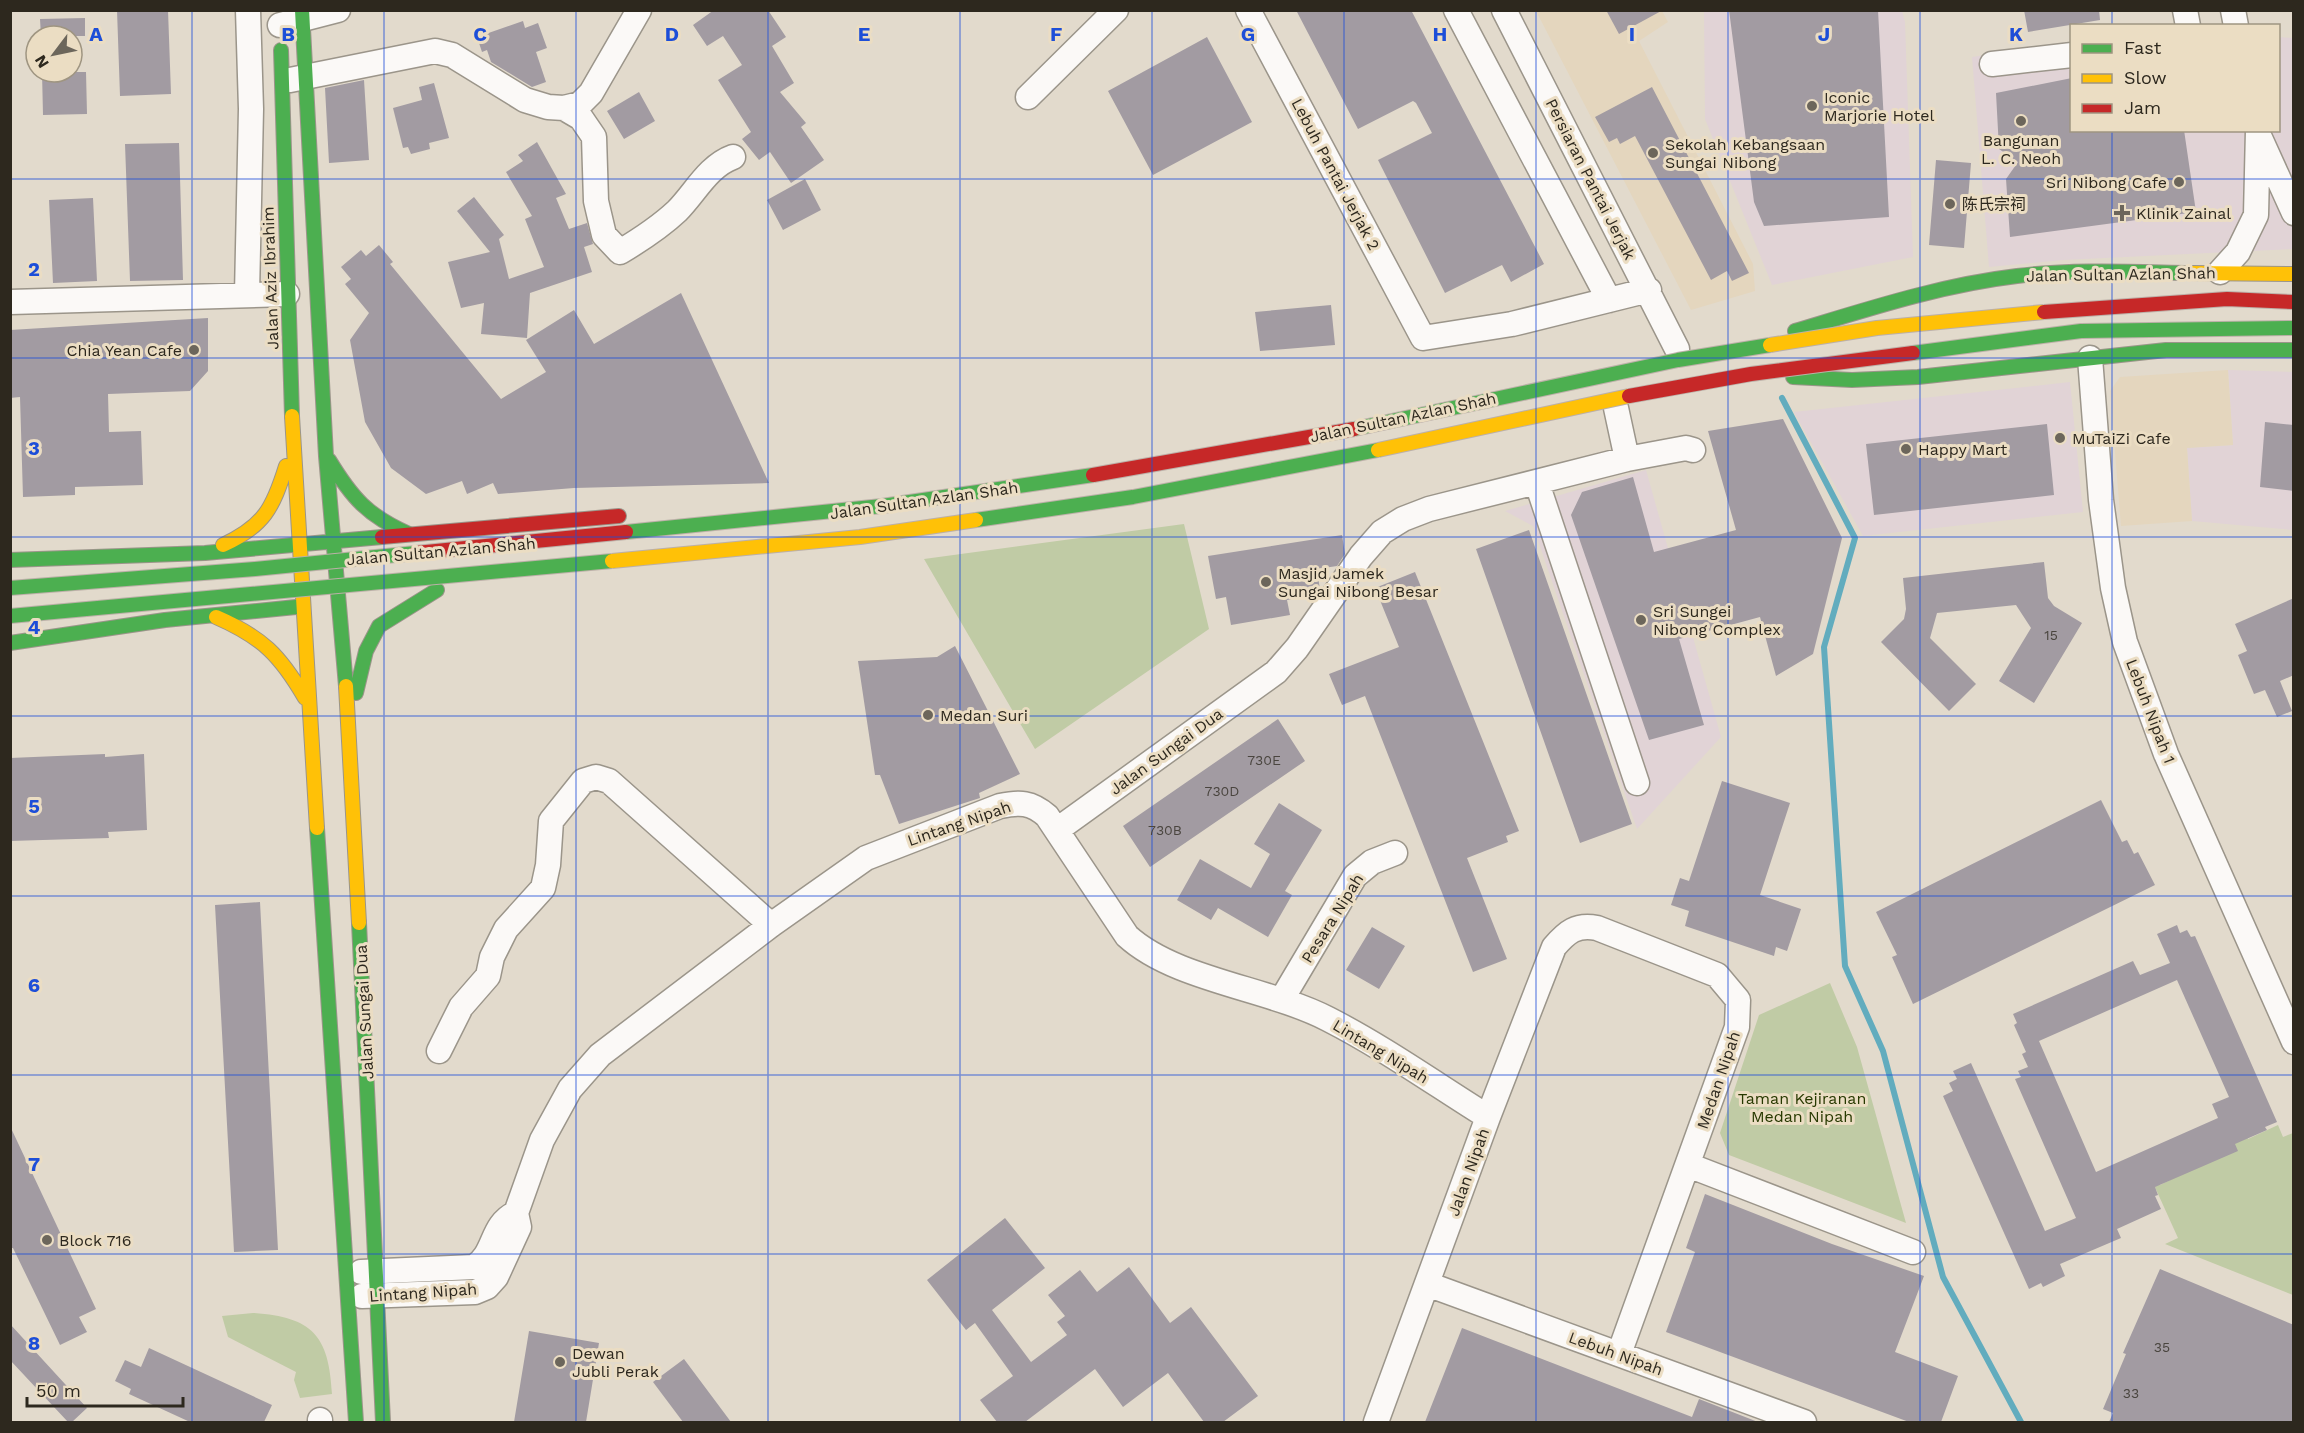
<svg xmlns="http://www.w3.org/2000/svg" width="2304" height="1433" font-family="'Work Sans','Noto Sans SC',sans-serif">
<rect width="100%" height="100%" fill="#e2dacc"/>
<path fill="#e1d3d6" d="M1704,11H1902L1905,22L1913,257L1772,285L1705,119Z
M2279,37L2293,38V249L2063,260L1989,267L1972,57L2071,42L2072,130H2278Z
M2228,370L2293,372V530L2192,521L2187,448L2233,445Z
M2070,382L2083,512L1863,536L1794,412Z
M1646,470L1721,737L1637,829L1533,526L1505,511Z"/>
<path fill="#e4d6be" d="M1536,11H1662L1668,22L1639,41L1753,264L1755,291L1691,310Z
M2228,370L2233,445L2187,448L2192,521L2121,526L2110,391L2120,377Z"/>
<path fill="#c0cba5" d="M1184,524L1209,629L1035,749L924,559Z
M1830,983L1857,1047L1906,1223L1729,1155L1720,1133L1759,1015Z
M2237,1114L2248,1139L2278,1125L2283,1137L2293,1133V1295L2165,1244L2178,1238L2149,1174L2160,1185L2170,1180L2168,1174L2232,1137Z
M253,1313C312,1317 329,1335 332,1394L300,1398L294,1380L296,1372L228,1337L222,1316Z"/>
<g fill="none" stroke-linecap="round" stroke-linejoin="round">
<path stroke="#62acbe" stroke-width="6" d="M1782,398L1855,538L1824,647L1845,966L1883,1051L1943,1277L2021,1422"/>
</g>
<path fill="#a29ba2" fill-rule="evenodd" d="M117,10H168L171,94L120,96Z
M714,10H768L786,37L772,46L794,83L780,92L806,123L801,127L824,160L791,183L770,152L759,160L742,139L751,132L718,80L742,65L723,36L707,46L693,25Z
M1296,10H1411L1544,264L1511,282L1502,265L1445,293L1378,160L1432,133L1416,103L1413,101L1358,129Z
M1606,10H1663L1619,34Z
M1729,10H1878L1889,217L1764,226L1754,202Z
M2024,10H2099L2100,20L2028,32Z
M85,18V36H41L40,19Z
M523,21L525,28L538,23L547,48L536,52L546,82L532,87L491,62L487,50L482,52L477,37Z
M1207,37L1252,122L1153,175L1108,91Z
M42,72H86L87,114L43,115Z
M2072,78V130H2184L2196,212L2010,237L2006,179L2018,162L1999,149L1996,93Z
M364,80L369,160L329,163L325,88Z
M434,83L449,138L429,143L430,149L411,154L408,147L403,148L393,108L422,100L419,87Z
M1652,87L1749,273L1732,281L1727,271L1711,280L1635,136L1620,144L1617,138L1609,142L1595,117Z
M639,92L655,121L624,139L607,111Z
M537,142L566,194L556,198L569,229L587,223L593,244L584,247L592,272L530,293L527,338L481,334L484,303L461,308L448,262L490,252L457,211L474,197L504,235L499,239L509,279L544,267L525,219L532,216L506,172L523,161L518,155Z
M179,143L183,280L130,281L125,144Z
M1936,160L1971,163L1964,248L1929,245Z
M805,179L821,210L783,230L767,200Z
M93,198L97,281L53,283L49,200Z
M379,245L393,262L390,264L501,399L546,372L526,340L574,310L594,344L681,293L769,483L574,488L498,494L493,483L467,494L462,481L426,494L391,468L365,422L350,340L369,313L345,284L351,279L341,267L361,250L366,256Z
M1331,305L1335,345L1260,351L1255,312Z
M208,318V371L190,391L108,394L109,432L141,431L143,485L75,487V495L23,497L20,397L10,398V330Z
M1783,419L1842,538L1813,654L1776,676L1760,617L1679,639L1704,725L1649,740L1571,515L1582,492L1633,477L1654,552L1736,530L1708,431Z
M2265,422L2294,425V491L2260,487Z
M2047,424L2054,495L1874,515L1866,444Z
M1529,530L1632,824L1580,843L1476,549Z
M1342,535L1345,554L1337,566L1317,569L1320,590L1316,595L1287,600L1290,615L1231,625L1226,597L1216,599L1208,556Z
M2044,562L2048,598L2054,606L2082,623L2034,703L1999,681L2031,628L2016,605L1937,613L1930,638L1976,684L1949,711L1881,642L1904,619L1906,609L1903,578Z
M1415,572L1519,831L1506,836L1508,842L1467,858L1507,959L1473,972L1365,696L1342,705L1329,674L1399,647L1375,588Z
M2294,598V675L2280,681L2292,711L2277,717L2265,690L2254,694L2238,655L2247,651L2235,624Z
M955,646L1020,774L979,793L980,798L899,824L880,775H875L858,661L937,657Z
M1278,719L1305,761L1150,867L1123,826Z
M105,754V757L144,754L147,830L108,832L109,838L10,841V758Z
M1722,781L1790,803L1760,895L1801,909L1787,951L1776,947L1774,956L1685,926L1689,911L1671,905L1680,878L1689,881Z
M2101,800L2122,842L2127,840L2134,854L2138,852L2155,885L1913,1004L1892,957L1897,955L1876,912Z
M1279,803L1322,830L1285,891L1292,895L1268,937L1218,908L1211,920L1177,900L1200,859L1251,888L1270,854L1254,844Z
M260,902L278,1250L234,1252L215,905Z
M2177,925L2180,933L2187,930L2191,937L2195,936L2277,1122L2265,1127L2267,1130L2235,1144L2238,1151L2155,1187L2158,1195L2155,1196L2161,1209L2117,1229L2121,1238L2060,1264L2065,1276L2043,1287L2041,1283L2029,1289L1943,1096L1953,1091L1949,1083L1957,1079L1953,1071L1971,1063L2045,1231L2076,1218L2015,1079L2021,1077L2018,1071L2028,1067L2022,1054L2026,1052L2014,1025L2017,1023L2013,1014L2133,961L2140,975L2170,963L2157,934ZM2177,980L2229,1097L2212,1104L2218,1118L2096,1172L2039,1041Z
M1372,927L1405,946L1379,989L1346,970Z
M10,1126L96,1309L79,1317L87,1332L60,1345L13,1248H10Z
M1705,1194L1832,1244L1924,1276L1895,1352L1958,1376L1941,1422H1909L1666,1332L1695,1252L1686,1248Z
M1005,1218L1045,1268L992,1310L1031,1362L1067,1335L1057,1322L1065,1316L1048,1295L1080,1270L1097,1292L1129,1267L1170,1323L1191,1307L1258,1396L1223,1422H1204L1168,1373L1123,1407L1095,1369L1025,1422H997L980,1400L1013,1376L975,1323L966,1330L927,1280Z
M2160,1269L2294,1325V1422H2109L2113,1413L2103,1409L2126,1354L2123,1353Z
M10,1324L87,1408L72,1422H68L10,1360Z
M1462,1328L1692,1417L1699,1399L1758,1422H1425Z
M529,1331L599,1343L586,1422H514Z
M149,1348L272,1405L264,1422H190L129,1394L131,1389L115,1381L125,1360L141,1367Z
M684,1359L731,1422H683L653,1382Z"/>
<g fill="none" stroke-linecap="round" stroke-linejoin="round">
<defs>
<path id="street" d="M1248,10L1423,338L1512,324L1649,290
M1456,10L1609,300
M1504,10L1677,349
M2185,10L2188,26
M2233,10L2236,26
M280,25L338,10
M1992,64L2072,55
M290,80L435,51L452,55L525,100L548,107L564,108L580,104L591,93L639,10
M1028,97L1116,10
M564,108L581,118L594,137L596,201L604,235L620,252C640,240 659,228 677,211C695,193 708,166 733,157
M2260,138L2294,213
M2220,272L2238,252L2256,215L2258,130
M247,294L251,109L248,10
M10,302L287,294
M2090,358L2101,500L2113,588L2125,642L2166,754L2294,1042
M1616,408L1627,459
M1537,483L1637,783
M1057,830L1276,672L1297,648L1361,556L1382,532L1403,519L1429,509L1627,459L1686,448L1693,450
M1282,999L1355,876L1372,862L1395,853
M439,1051L461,1007L488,976L492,957L506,929L543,888L548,865L551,821L583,781L596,777L609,781L771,925
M1688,1165L1913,1252
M361,1272L474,1267C496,1254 490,1225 516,1213
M1427,1284L1804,1422
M362,1296L475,1292L487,1287L496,1277L519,1227L516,1213L542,1140L570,1089L600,1055L771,925L866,858L1000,806C1020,802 1031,802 1047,816L1127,936C1175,980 1268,988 1328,1019C1383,1047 1435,1084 1488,1117
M320,1420V1422
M1376,1422L1488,1117L1554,947C1567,932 1576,924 1597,928L1717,975L1738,1000L1737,1027L1619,1354"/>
<path id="fast" d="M302,10L326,456L346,686
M281,50L292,416
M1795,331C1868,309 1941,285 2017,276C2074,269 2133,272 2191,273
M1793,377L1852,380L1918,377L2166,350H2294
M329,460C352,498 368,516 409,534
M10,560L205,553L382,537
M10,643L165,620L296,607
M356,693L366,651L379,626L437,590
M317,828L356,1422
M359,923L383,1422"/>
<path id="slow" d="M2191,273L2294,274
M292,416L317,828
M223,545C264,526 273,508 286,466
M216,617C262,637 280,655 305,698
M346,686L359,923"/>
<path id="jam" d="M382,537L619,516"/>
</defs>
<use href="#street" stroke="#9b958a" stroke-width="27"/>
<use href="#fast" stroke="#9b958a" stroke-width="16"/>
<use href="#slow" stroke="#9b958a" stroke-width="16"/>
<use href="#jam" stroke="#9b958a" stroke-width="16"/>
<use href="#street" stroke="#fbf9f7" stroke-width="24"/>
<use href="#fast" stroke="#4caf50" stroke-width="14"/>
<use href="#slow" stroke="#ffc107" stroke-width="14"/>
<use href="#jam" stroke="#c62828" stroke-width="14"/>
<defs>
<path id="fast-bridge" d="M1913,353L2081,331L2294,328
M1354,429L1678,360L1770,345
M976,520L1133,497L1378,450
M626,532L882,506L1093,475
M10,588L255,569L416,553
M10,616L612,561"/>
<path id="slow-bridge" d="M1770,345L1877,328L2044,312
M1378,450L1629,396
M612,561L860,537L976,520"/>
<path id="jam-bridge" d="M2044,312L2227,299L2294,302
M1629,396L1751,374L1913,353
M1093,475L1354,429
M416,553L626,532"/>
</defs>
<use href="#fast-bridge" stroke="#bcb0a8" stroke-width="16" stroke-linecap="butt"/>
<use href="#slow-bridge" stroke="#bcb0a8" stroke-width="16" stroke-linecap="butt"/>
<use href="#jam-bridge" stroke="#bcb0a8" stroke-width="16" stroke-linecap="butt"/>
<use href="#fast-bridge" stroke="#4caf50" stroke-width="14"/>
<use href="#slow-bridge" stroke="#ffc107" stroke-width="14"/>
<use href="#jam-bridge" stroke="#c62828" stroke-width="14"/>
</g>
<path fill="none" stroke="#1d4ed8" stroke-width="1.5" stroke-opacity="0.55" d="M192,10V1422M384,10V1422M576,10V1422M768,10V1422M960,10V1422M1152,10V1422M1344,10V1422M1536,10V1422M1728,10V1422M1920,10V1422M2112,10V26M2112,130V1422M10,179H2294M10,358H2294M10,537H2294M10,716H2294M10,896H2294M10,1075H2294M10,1254H2294"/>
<g fill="#6c665b" stroke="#ebddc3" stroke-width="2">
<circle cx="1812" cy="106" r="6"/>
<circle cx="2021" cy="121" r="6"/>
<circle cx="1653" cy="153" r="6"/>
<circle cx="2179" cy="182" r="6"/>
<circle cx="1950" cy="204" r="6"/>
<path d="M2119 204h6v6h6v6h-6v6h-6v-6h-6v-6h6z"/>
<circle cx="194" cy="350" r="6"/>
<circle cx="2060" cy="438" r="6"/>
<circle cx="1906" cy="449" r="6"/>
<circle cx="1266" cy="582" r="6"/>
<circle cx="1641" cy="620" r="6"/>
<circle cx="928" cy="715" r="6"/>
<circle cx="47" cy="1240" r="6"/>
<circle cx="560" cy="1362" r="6"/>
</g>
<g text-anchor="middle" stroke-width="6" stroke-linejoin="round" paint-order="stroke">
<g font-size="14" fill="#4a453f">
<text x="2051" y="640">15</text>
<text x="1264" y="765">730E</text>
<text x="1222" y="796">730D</text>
<text x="1165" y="835">730B</text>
<text x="2162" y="1352">35</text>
<text x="2131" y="1398">33</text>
</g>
<g font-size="16" fill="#2d281e" stroke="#ebddc3" text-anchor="start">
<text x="1824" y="103">Iconic<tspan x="1824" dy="18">Marjorie Hotel</tspan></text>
<text x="2021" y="146" text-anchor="middle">Bangunan<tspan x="2021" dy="18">L. C. Neoh</tspan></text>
<text x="1665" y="150">Sekolah Kebangsaan<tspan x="1665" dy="18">Sungai Nibong</tspan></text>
<text x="2167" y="188" text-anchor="end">Sri Nibong Cafe</text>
<text x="1962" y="210">陈氏宗祠</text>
<text x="2136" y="219">Klinik Zainal</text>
<text x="182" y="356" text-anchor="end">Chia Yean Cafe</text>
<text x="2072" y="444">MuTaiZi Cafe</text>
<text x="1918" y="455">Happy Mart</text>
<text x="1278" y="579">Masjid Jamek<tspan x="1278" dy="18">Sungai Nibong Besar</tspan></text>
<text x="1653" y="617">Sri Sungei<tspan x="1653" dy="18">Nibong Complex</tspan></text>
<text x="940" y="721">Medan Suri</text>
<text x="59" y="1246">Block 716</text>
<text x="572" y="1359">Dewan<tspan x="572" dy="18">Jubli Perak</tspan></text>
</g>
<g font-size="16" fill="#2d281e" stroke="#ebddc3">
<text transform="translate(1336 174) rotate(62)" y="6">Lebuh Pantai Jerjak 2</text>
<text transform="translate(1591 179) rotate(63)" y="6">Persiaran Pantai Jerjak</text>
<text transform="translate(2121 274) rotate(-1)" y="6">Jalan Sultan Azlan Shah</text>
<text transform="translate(270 278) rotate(-92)" y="6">Jalan Aziz Ibrahim</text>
<text transform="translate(1403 417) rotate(-12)" y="6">Jalan Sultan Azlan Shah</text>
<text transform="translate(924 500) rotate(-8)" y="6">Jalan Sultan Azlan Shah</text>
<text transform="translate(441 551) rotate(-5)" y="6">Jalan Sultan Azlan Shah</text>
<text transform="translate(2151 711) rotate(69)" y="6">Lebuh Nipah 1</text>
<text transform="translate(1166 751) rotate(-36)" y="6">Jalan Sungai Dua</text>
<text transform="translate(959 823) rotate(-19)" y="6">Lintang Nipah</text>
<text transform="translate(1332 918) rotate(-58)" y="6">Pesara Nipah</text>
<text transform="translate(364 1012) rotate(-93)" y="6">Jalan Sungai Dua</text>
<text transform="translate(1381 1051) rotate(31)" y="6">Lintang Nipah</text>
<text transform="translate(1718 1080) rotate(-71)" y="6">Medan Nipah</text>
<text transform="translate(1468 1172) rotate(-70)" y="6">Jalan Nipah</text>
<text transform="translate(423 1292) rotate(-4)" y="6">Lintang Nipah</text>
<text transform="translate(1616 1353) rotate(20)" y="6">Lebuh Nipah</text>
</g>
<g font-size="16" fill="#273901" stroke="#ebddc3">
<text x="1802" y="1104">Taman Kejiranan<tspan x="1802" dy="18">Medan Nipah</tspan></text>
</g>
</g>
<g font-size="20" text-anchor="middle" font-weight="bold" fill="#1d4ed8" stroke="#ebddc3" stroke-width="6" stroke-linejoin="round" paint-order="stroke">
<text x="96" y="41">A</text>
<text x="288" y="41">B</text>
<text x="480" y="41">C</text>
<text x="672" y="41">D</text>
<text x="864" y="41">E</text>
<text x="1056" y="41">F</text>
<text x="1248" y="41">G</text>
<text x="1440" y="41">H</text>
<text x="1632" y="41">I</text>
<text x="1824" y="41">J</text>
<text x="2016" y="41">K</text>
<text x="34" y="276">2</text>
<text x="34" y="455">3</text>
<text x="34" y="634">4</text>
<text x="34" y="813">5</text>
<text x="34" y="992">6</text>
<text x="34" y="1171">7</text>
<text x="34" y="1350">8</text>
</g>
<rect width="2304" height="1433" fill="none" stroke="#2d281e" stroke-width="24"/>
<rect x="2070" y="24" width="210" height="108" fill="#ebddc3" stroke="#9f9581" stroke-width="1.5"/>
<rect x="2082" y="44" width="30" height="9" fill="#4caf50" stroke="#9f9581" stroke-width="1.5"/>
<text x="2124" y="54" font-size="18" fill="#2d281e">Fast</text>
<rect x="2082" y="74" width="30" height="9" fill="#ffc107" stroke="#9f9581" stroke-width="1.5"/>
<text x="2124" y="84" font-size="18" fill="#2d281e">Slow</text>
<rect x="2082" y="104" width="30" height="9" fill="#c62828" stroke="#9f9581" stroke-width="1.5"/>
<text x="2124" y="114" font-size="18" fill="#2d281e">Jam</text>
<g transform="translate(54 54) rotate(238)"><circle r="28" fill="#ebddc3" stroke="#9f9581" stroke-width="1.5"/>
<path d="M0-4.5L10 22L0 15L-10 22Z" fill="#6c665b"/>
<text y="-9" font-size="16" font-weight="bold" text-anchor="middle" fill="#2d281e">N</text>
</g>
<path d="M27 1397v9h156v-9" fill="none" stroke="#2d281e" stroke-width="3"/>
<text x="36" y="1397" font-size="18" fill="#2d281e" stroke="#ebddc3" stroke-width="4.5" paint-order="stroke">50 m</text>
</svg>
